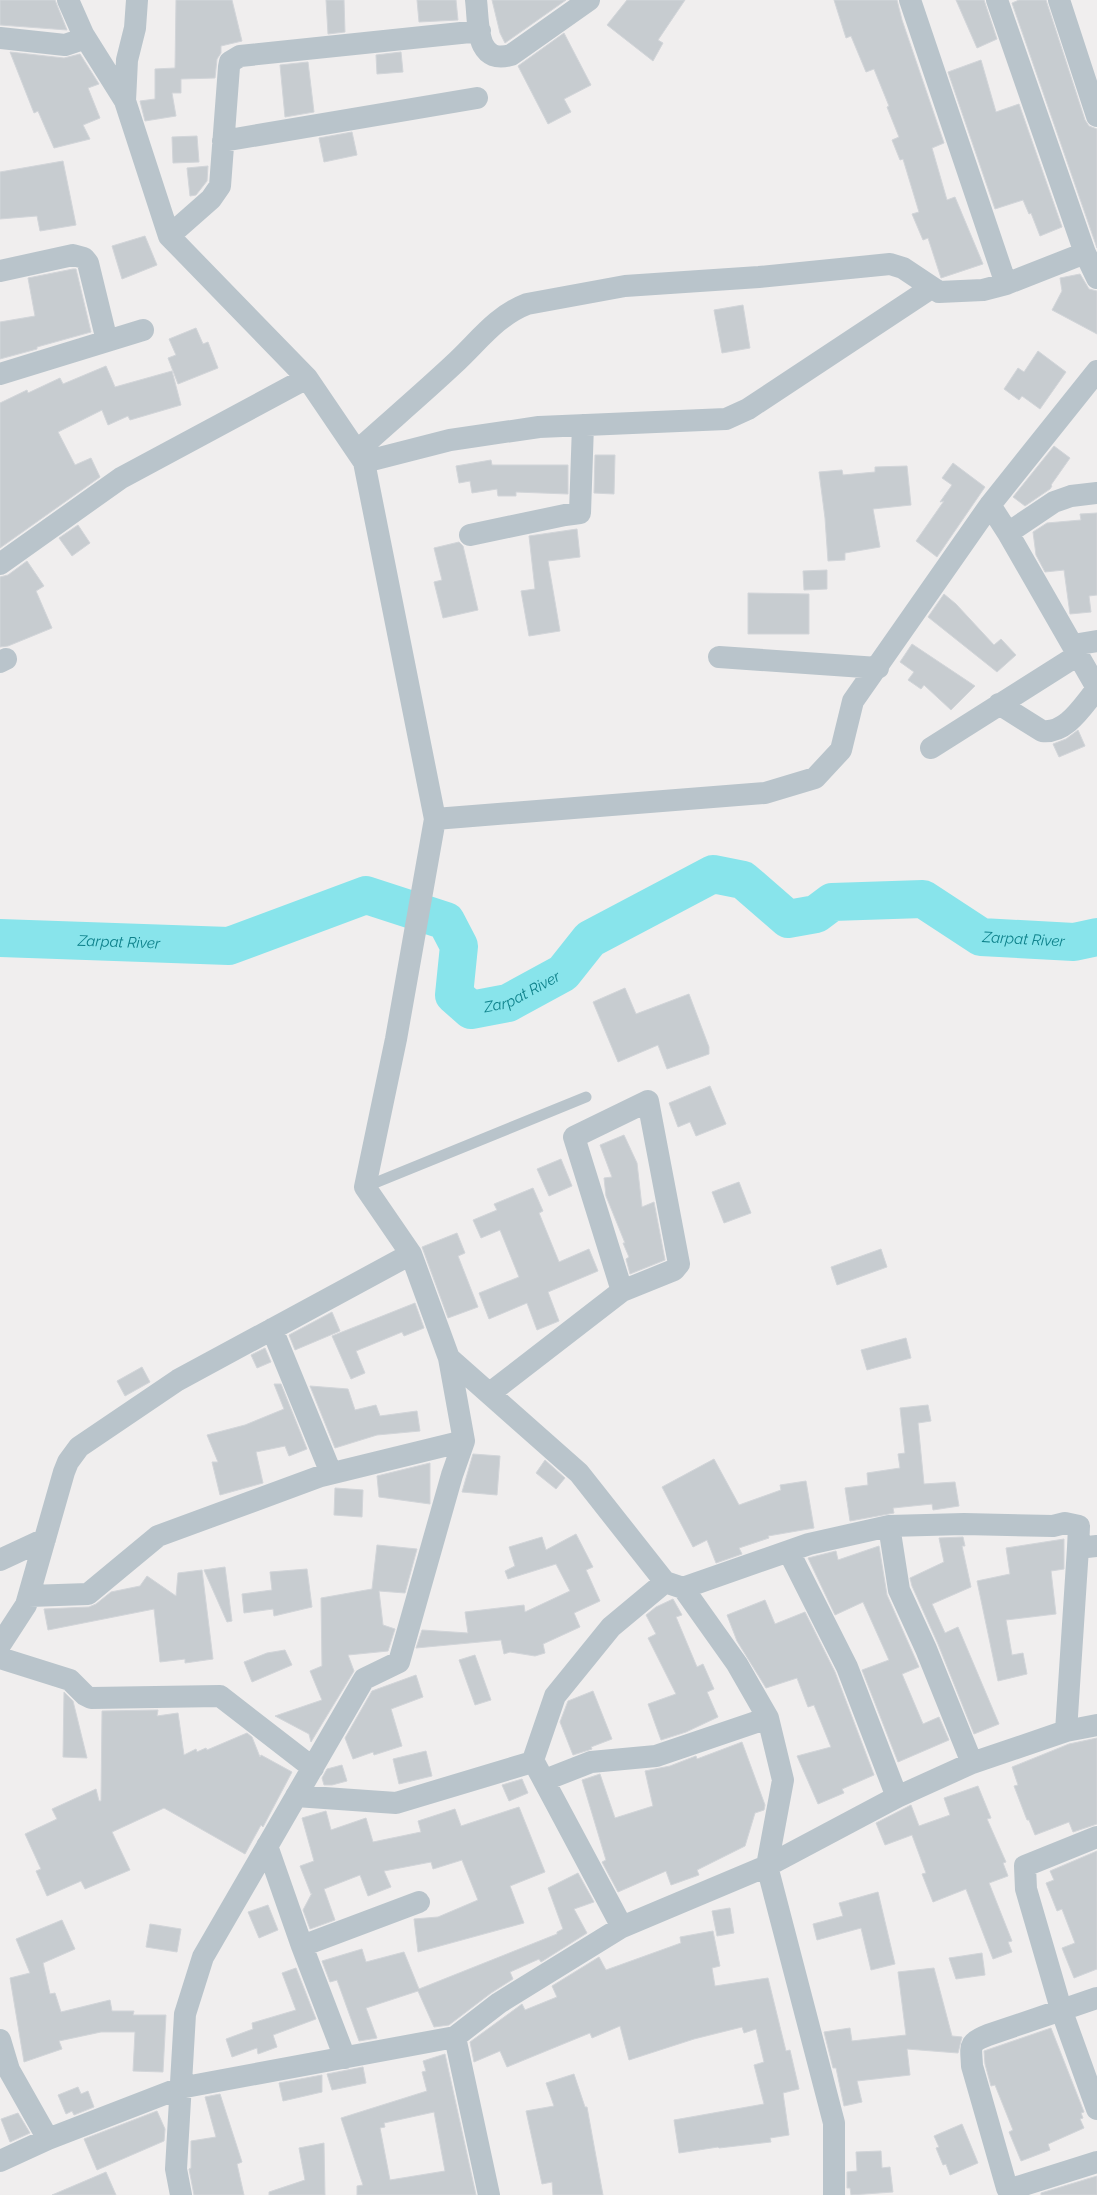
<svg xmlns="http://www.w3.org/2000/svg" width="1097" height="2195" font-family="Raleway,sans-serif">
<rect width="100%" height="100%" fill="#f0eeee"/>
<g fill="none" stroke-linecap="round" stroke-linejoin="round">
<path stroke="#88e4eb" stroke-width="38" id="s1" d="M0,938L229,946L366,895L446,921L459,946L454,995L471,1010L508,1003L563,973L590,939L713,874L743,880L788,919L816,914L832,902L923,899L981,937L1074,942L1097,937"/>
</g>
<path fill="#c7ccd0" stroke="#d2d5d9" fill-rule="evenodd" d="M0,0H55L67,30L0,25Z
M176,0H232L242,41L221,46V53L217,59L215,78L181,79V93H172L176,116L145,121L140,101L155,99V69L175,68Z
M326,0H344L345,32L328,34Z
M417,0H456L458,20L419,22Z
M492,0H566L505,43L500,33Z
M627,0H685L658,40L663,43L653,61L607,25Z
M834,0H897L902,20L944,143L932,148L947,200L955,197L983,264L941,278L928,238L923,240L912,214L919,212L903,159L900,160L892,140L899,137L887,107L889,106L874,69L866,72L851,36L846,38Z
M956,0H984L997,39L977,48Z
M1019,0H1046L1085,120L1089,126L1097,129V248L1012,3Z
M564,33L591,85L564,99L571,112L548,124L518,66Z
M10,52L64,58L80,54L99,84L88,88L100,118L83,125L90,139L54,148L38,111L34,113Z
M401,52L403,72L377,74L376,55Z
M981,60L996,112L1019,104L1062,227L1040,236L1031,213L1029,214L1023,200L995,209L948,72Z
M308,62L314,112L285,117L280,65Z
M352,132L357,155L324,162L319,138Z
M197,136L199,162L173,163L172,137Z
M63,161L76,225L40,231L37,216L0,219V172Z
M208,166L207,181L196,195L190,196L187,168Z
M145,236L157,265L122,279L112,246Z
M73,269H76L91,332L37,347V349L0,359V322L35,316L28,278Z
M1080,274L1089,289L1097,291V334L1052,310L1062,291L1060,278Z
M743,305L750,348L722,353L714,310Z
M196,328L203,344L208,342L218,368L178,384L168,358L176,355L169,339Z
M1038,351L1066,372L1040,409L1022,396L1019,400L1004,389L1018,368L1024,372Z
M106,366L115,387L172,371L181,405L130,420L128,416L108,425L102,410L58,432L75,465L91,458L100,477L0,548V403L27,390L28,393L60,378L63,384Z
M1054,446L1070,458L1051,485L1052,486L1050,489L1025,506L1013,497Z
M595,455H615L614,494L594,493Z
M491,460L492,465H568V494L516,492V496H498L497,489L472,493L470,481L459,483L456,466Z
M953,463L985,487L937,557L916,541L944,501L940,502L952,485L942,478Z
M907,466L911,505L873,509L880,547L845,553V560L828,561L825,518L819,472L842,470L843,475L875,472V467Z
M1097,513V595L1089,596L1091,612L1070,614L1064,570L1045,572L1036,555L1033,532L1047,523L1081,520L1080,514Z
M78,525L90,543L72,556L59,538Z
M577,529L580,557L548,561L560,631L529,636L521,591L535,589L529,536Z
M459,542L463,546L478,610L443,618L434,582L442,580L434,548Z
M27,561L44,586L36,591L52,628L8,646L0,647V577L8,575Z
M827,570V589L804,590L803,571Z
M748,593L809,594V634H748Z
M944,594L956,604L994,645L1001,639L1016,655L997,672L928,617Z
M912,644L975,686L951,710L924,685L921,689L908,680L914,672L900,662Z
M1078,730L1085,746L1059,757L1053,744L1066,739Z
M625,988L636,1014L689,994L709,1047V1054L667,1069L658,1045L618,1062L593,1002Z
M710,1086L726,1124L696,1136L690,1122L678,1127L669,1103Z
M624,1135L637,1163L642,1207L654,1202L665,1260L630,1274L626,1259L629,1257L623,1243H625L606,1196L604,1178L612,1177L600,1145Z
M561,1159L572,1186L549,1196L537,1169Z
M739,1182L751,1213L724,1223L712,1192Z
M533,1188L543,1211L539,1213L559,1262L589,1249L598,1271L548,1292L559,1321L537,1330L527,1303L489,1319L479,1293L519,1277L500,1230L481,1238L473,1220L497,1210L494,1204Z
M457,1233L465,1253L458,1256L478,1307L448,1318L422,1247Z
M881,1249L887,1267L837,1285L831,1267Z
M415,1303L424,1328L404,1336L402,1332L356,1351L365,1373L351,1379L332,1336Z
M332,1312L340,1331L295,1350L289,1335Z
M906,1338L911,1358L867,1370L861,1350Z
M265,1348L271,1362L257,1368L251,1355Z
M142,1367L150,1382L125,1396L117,1381Z
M274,1384H281L307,1449L289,1456L285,1446L256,1452L263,1483L220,1495L212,1462H218L207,1435L245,1425L284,1409Z
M310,1386L348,1389L355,1410L376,1405L380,1416L417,1411L420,1431L377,1435L335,1448Z
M928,1405L931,1421L918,1423L924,1484L955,1482L959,1506L933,1510L932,1504L893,1508L894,1513L850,1521L845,1488L868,1485L867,1473L900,1468L898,1454L905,1453L900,1408Z
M473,1454L500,1456L497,1495L462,1492Z
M714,1459L739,1505L781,1490L780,1485L806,1481L814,1528L768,1536L769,1538L739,1548L742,1554L716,1563L707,1540L693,1547L662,1487Z
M545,1460L565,1478L556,1489L536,1473Z
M430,1463V1504L379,1497L377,1476Z
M335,1488L363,1490L362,1517L334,1515Z
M576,1534L593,1567L586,1570L600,1601L574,1613L580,1627L543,1644L545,1653L535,1656L510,1652L504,1654L501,1640L416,1648L422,1630L468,1633L465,1612L524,1605L525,1612L570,1591L556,1564L508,1579L505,1571L515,1566L509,1547L542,1537L546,1550Z
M963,1537L965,1546H962L971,1587L932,1604L945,1633L958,1627L999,1724L974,1734L938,1644L912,1586L910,1578L944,1562L939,1538Z
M1064,1539V1569L1051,1571L1056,1614L1006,1620L1012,1655L1023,1653L1027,1674L998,1681L977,1581L1010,1574L1006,1548Z
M377,1545L417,1549L405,1593L379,1591L383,1625L395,1629L388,1651L348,1655L354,1671L311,1742L309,1734L275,1716L322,1700L310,1671L322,1666L321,1598L372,1589Z
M879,1546L887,1595L919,1667L902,1674L923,1724L939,1717L949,1740L898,1762L862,1670L889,1660L863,1602L835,1615L808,1558L836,1551L838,1560Z
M225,1567L232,1621L227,1622L204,1570Z
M307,1569L312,1607L274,1616L273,1609L244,1613L242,1594L272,1590L270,1572Z
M202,1570L213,1659L185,1663V1659L160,1662L154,1609L48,1630L44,1609L89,1607L96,1604L111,1592L140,1586L147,1576L176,1596L178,1573Z
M673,1599L682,1615L676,1617L697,1667L703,1664L714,1689L707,1692L718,1717L686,1732L661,1740L648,1704L676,1694L648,1638L656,1634L646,1615L656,1607Z
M765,1600L775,1624L805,1612L835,1672L874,1775L842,1789L844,1793L818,1804L797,1756L831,1747L814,1705L808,1707L797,1678L766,1688L737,1641L727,1615Z
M285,1650L292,1665L252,1682L244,1662L267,1653Z
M475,1655L491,1700L475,1705L459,1660Z
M416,1675L423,1697L391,1709L402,1746L374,1755L373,1752L353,1759L345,1738L372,1691Z
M593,1691L612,1739L591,1747L592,1749L573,1755L560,1722L568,1701Z
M64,1692L73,1701L87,1758L63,1757Z
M158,1710L157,1716L178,1713L184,1755L196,1749L197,1752L206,1748L207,1750L247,1733L252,1737L260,1757L261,1755L292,1772L263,1827L261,1825L245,1854L164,1808L112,1832L130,1870L85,1889L81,1881L47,1896L36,1871L41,1869L25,1834L57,1819L52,1809L96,1789L99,1801H101L102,1711Z
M1097,1738V1824L1073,1832L1069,1822L1035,1835L1029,1820H1027L1014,1786L1018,1785L1012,1767L1069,1744Z
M742,1742L765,1805L764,1810L755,1813L745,1846L697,1870L699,1875L671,1885L666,1871L618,1892L602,1862L606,1860L582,1780L600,1774L615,1818L653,1806L645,1771L670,1766L696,1756L697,1759Z
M426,1751L432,1776L399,1784L393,1759Z
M342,1765L347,1781L332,1785H324L322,1778L327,1769Z
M522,1779L528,1793L509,1801L502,1785Z
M978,1786L991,1818L987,1819L1006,1862L1003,1863L1008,1876L989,1883L1012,1941L1008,1942L1012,1952L993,1959L966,1889L933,1902L922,1874L926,1873L912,1835L885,1845L876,1823L911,1805L919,1826L950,1815L944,1798Z
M519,1807L545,1872L510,1886L524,1923L418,1952L414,1919L438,1917L478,1900L462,1860L433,1869L431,1862L384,1871L391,1887L368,1896L360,1875L324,1889L335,1920L310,1929L303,1910L312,1893L311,1894L300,1866L314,1861L302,1818L326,1811L331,1830L366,1818L373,1842L421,1832L418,1821L455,1809L461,1826Z
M1097,1851V1969L1074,1978L1062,1948L1075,1943L1062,1909L1057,1911L1046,1883L1054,1880L1050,1871Z
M578,1873L594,1902L574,1909L587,1933L541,1962L539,1959L510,1972L513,1979L491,1993L449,2025L434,2027L418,1991L366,2008L377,2038L359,2041L337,1980L330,1982L322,1961L362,1949L366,1962L404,1952L419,1989L557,1934V1932L563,1929L548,1888Z
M878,1892L895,1964L871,1970L861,1928L817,1940L813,1924L843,1916L839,1903Z
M268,1905L278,1930L259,1938L248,1912Z
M730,1908L734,1933L717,1936L712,1911Z
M62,1920L75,1949L43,1963L50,1994L55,1993L61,2012L110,2000L112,2011H134L133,2015H166L163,2072L133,2071L135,2032H101L59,2041L62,2049L24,2062L10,1978L30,1973L16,1939Z
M150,1924L181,1929L177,1952L146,1947Z
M713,1931L720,1966L712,1968L715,1986L768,1978L786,2051L790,2050L799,2089L783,2093L789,2135L770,2138L771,2142L719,2148L718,2147L679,2153L674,2120L764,2104L754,2065L764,2062L756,2029L744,2033L742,2027L694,2039L629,2060L620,2026L592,2038L590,2033L507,2067L500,2051L474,2062L470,2042L522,2004L525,2010L557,1997L552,1986L599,1957L606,1970L681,1943L680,1937Z
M982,1953L985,1975L956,1979L949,1958Z
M296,1968L316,2019L273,2035L277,2047L258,2054L257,2048L232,2057L226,2039L253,2029L252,2023L296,2010L282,1973Z
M934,1968L952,2036L962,2037L958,2053L907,2049L910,2075L857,2081L862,2102L844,2106L836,2068H833L824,2032L850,2028L852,2041L906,2035L898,1972Z
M1051,2028L1084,2112L1081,2113L1083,2118L1080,2119L1084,2128L1048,2144L1050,2150L1021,2161L1009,2132L1013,2130L995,2085L991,2086L985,2064L984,2051Z
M445,2054L476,2195H357V2186L363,2185L341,2118L427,2091L422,2072L426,2071L423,2061ZM434,2112L445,2171L390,2180L380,2128L385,2127L384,2123Z
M363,2067L366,2083L332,2090L327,2074Z
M574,2074L585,2107H587L603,2195H553L552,2182L542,2184L526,2111L554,2106L546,2083Z
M322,2075V2092L283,2101L279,2083Z
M78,2087L81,2094L88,2091L94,2107L74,2115L72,2111L66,2114L58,2095Z
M220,2094L242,2162L237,2164L244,2195H194L189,2169L191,2168V2141L216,2137L205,2097Z
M157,2111L165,2129L164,2141L97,2170L84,2139Z
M18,2113L30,2133L10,2142L1,2119Z
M962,2124L978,2163L950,2175L946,2164L943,2165L936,2148L939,2147L934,2136Z
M324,2143L325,2195H269V2192L305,2180L299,2148Z
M881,2151L882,2168L890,2167L893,2192L851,2195L850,2188H847V2172L857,2171L856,2152Z
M106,2172L116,2195H52Z
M1097,2176V2195H1041V2193Z"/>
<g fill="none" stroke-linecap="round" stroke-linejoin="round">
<path stroke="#b9c4cb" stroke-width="11" d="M365,1187L586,1097"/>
<path stroke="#b9c4cb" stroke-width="22" d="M68,0L83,34
M137,0L135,28L127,60L125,101L169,236L307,378L364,462L435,819L396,1039L365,1187L411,1254L449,1358L579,1473L665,1582L683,1588L737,1664L768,1718L783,1780L767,1866L834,2123V2195
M476,0C479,24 475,65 511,55L589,0
M910,0L1006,284
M997,0L1085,253L1097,278
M1059,0L1097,116
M0,38L65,45L77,41L83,34L125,101
M223,141L477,98
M169,236L211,199L220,186L229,67L230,62L240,56L480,31
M0,271L73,255L84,258L88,263L107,341
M0,374L143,330
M357,451C389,422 422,394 454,364C478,342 496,316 527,304L625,286L759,277L890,264L903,268L939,292L983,290L1006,284L1085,253
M364,462L450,440L539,427L726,419L748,409L931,288
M990,505L1008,533L1097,688
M1008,533L1054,502L1071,496L1097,493
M470,535L565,515L580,513L583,425
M0,564L121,478L307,378
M1073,645L1097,641
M719,657L878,668
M0,662L6,659
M999,704L1042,731C1067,734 1083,705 1097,689
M931,748L1078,655
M435,819L765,793L815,778L841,750L853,701L990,505L1097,371
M272,1329L331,1473
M490,1393L622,1291L674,1270L679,1264L648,1101L574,1137L622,1291
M889,1526L899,1590L926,1649L972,1763
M789,1552L847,1667L897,1797
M0,1560L45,1539
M683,1588L809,1544L889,1526L964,1524L1053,1526L1065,1523L1079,1526L1078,1548L1097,1546
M29,1596L88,1594L158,1536L321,1476L464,1441
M0,1645L26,1605L64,1472L68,1462L79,1447L178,1380L411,1254
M0,1658L70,1680L85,1695L91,1698L220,1696L313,1768
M1066,1731L1078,1548
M532,1763L555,1696L611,1627L665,1582
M545,1780L591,1762L656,1756L768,1718
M296,1796L396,1803L529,1763L535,1764L622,1927
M1097,1837L1025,1866L1026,1889L1061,2009L1097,2109
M267,1846L302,1946L345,2058
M302,1946L419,1902
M1097,1998L988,2035C968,2043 971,2045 972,2066L1007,2188L1011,2189L1097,2162
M455,2037L489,2195
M0,2040L9,2070L48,2139
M0,2161L48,2139L180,2088L455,2037L499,2003L622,1927L767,1866L897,1797L972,1763L1066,1731L1097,1725
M181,2195L176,2169L185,2014L203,1957L364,1679L399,1662L452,1475L464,1441L449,1358"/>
</g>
<g text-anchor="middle" stroke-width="5" stroke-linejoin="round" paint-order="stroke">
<g font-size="15" font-style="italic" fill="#0d808a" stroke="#fff">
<text dy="5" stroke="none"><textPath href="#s1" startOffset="1184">Zarpat River</textPath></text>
<text dy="5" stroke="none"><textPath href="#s1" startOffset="119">Zarpat River</textPath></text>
<text dy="5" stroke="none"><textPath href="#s1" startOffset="614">Zarpat River</textPath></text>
</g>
</g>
</svg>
